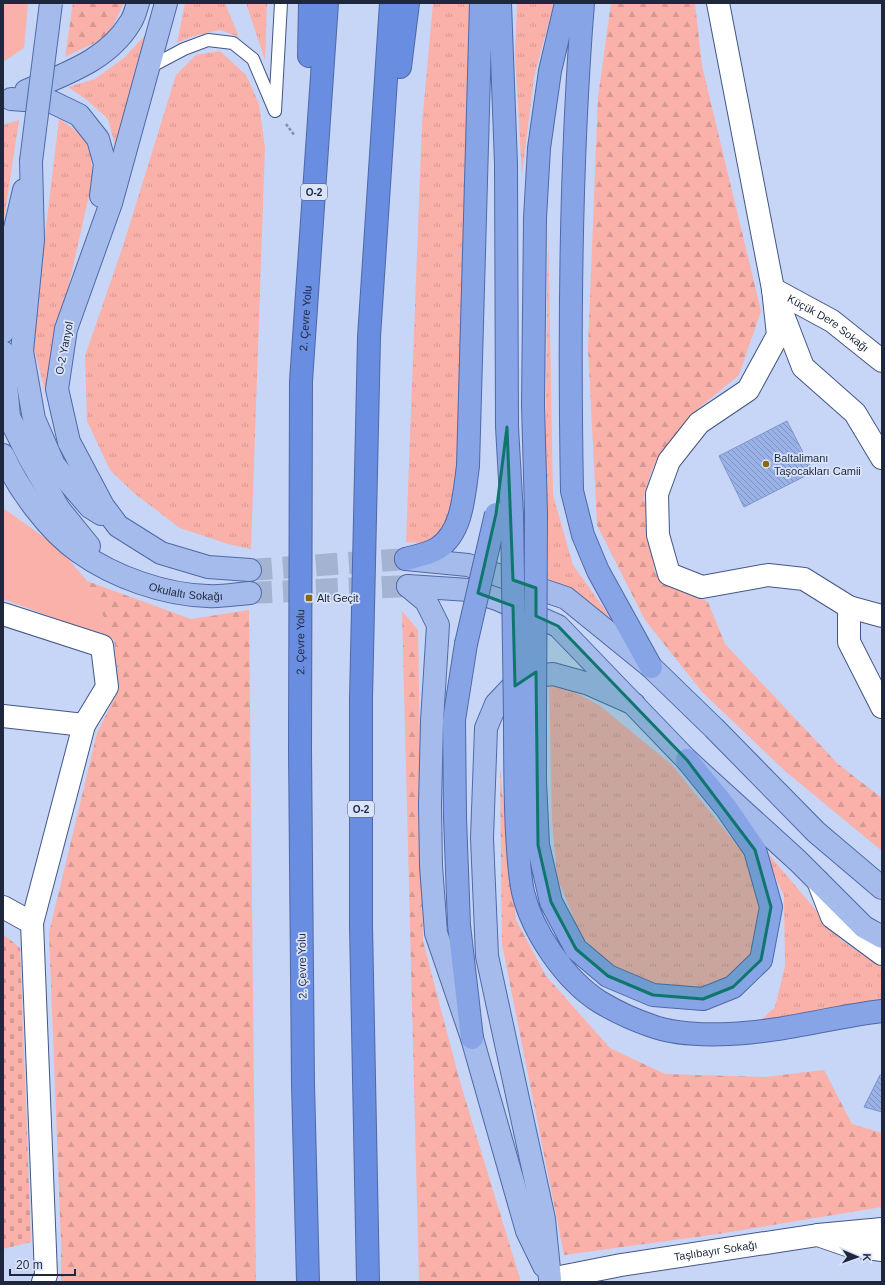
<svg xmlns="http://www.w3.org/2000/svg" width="885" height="1285" font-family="Helvetica,sans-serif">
<defs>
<pattern id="grass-tufts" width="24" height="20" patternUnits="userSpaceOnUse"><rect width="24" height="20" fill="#f9b1aa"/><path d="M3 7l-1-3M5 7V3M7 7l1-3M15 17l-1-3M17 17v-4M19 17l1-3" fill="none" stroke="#d59893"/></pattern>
<pattern id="forest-firs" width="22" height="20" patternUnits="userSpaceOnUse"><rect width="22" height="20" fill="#f9b1aa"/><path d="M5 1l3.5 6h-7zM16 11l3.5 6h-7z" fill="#d59893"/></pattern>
<pattern id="cemetery-stones" width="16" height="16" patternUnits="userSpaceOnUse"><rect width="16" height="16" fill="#f9b1aa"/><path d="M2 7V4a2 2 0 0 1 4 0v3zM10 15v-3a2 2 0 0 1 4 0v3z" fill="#d59893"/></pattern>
<pattern id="building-back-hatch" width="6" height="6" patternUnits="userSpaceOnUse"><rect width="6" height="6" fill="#9ab2e7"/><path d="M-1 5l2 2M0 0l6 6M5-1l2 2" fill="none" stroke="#7d91bc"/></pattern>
</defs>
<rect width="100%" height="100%" fill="#c7d6f7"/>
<path fill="url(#grass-tufts)" d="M185,3H225L239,37L220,30L193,36L177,43Z
M246,3H267L265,60Z
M433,3H471L468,181L457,463L447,527L425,543L406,542L422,124Z
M517,3H554L534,77L522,175L515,55Z
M148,32L116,149L108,119L87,100L68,87L95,79L124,58Z
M220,51L246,75L259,104L265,148L251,549L228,544L180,528L135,494L110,470L87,421L85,356L123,246L176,75L196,55Z
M59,119C89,138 90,143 93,178L45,390L32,342Z
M19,120L3,226V125Z
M548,223L553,495L573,565L612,620L544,576Z
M549,684L563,686L599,705L672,765L746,856L762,913L755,952L727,978L696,992L651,986L612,966L581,936L557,877L552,820Z
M761,845L841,940L882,967V1004L755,1026L775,1007L785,966L784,896Z"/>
<path fill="url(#forest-firs)" d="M73,3H124L107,37L65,57Z
M611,3H695L702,66L761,311L739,375L693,413L652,469L644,497L655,573L708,602L725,644L838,764L882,798V851L785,771L703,693L645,620L597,525L588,347L598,97Z
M87,581L191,619L249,610L256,1282H61V1243L49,933L97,733L119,689L114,640Z
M402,611L418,630L423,941L460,1082L521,1282H419Z
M500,769L516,920L546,976L610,1048L665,1074L765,1077L824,1070L852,1124L882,1133V1207L718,1234L564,1255L502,944Z"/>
<path fill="url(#cemetery-stones)" d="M3,934L20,948L31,1242L3,1249Z"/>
<path fill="#f9b1aa" d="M3,3H28L24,48L3,62Z
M3,508L58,547L87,581L114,640L3,599Z"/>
<path fill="url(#building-back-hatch)" stroke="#7f96ca" d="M787,421L813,472L744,507L719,456Z
M880,1075H882V1112L864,1107Z"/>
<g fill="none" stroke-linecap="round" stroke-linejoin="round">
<path stroke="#a5b3d2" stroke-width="22" stroke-dasharray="22 11" stroke-linecap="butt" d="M250,570L406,559
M250,593L408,586"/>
<defs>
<path id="service" d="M148,68L184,49L208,40L233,43L253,59L275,111L281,3"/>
<g id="minor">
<path d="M718,3L773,289L803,367L855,413L882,458"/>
<path d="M773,289L778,335L748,390L699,423L669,461L657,494L658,535L669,574L702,587L768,575L804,579L849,607L882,616"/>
<path id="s1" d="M773,289L832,321L882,361"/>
<path d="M849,607V642L882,707"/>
<path d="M3,614L102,646L107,687L84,725L32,923L46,1275L43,1282"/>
<path d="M3,716L84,725"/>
<path d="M818,881L832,917L882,954"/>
<path d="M3,907L32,923"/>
<path d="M818,1235L847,1245L882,1250"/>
</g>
<g id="tertiary">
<path id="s2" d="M550,1279L621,1265L818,1235L882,1229"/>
</g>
<g id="primary">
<path d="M166,3L111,203L66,329L57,389L69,442L103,506L118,526L161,553L208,567L250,570"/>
<path d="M26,91C64,74 107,61 130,23C134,18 136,9 138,3"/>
<path d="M11,99L52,102L79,115L98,139L105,164L101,196"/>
<path d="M31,161L33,240L22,351L34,419L54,465L90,507L101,514"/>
<path d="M3,332L13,237L24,190"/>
<path d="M3,352L9,417L30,459L59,509L89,546"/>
<path id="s3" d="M3,455C18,489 49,531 79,552C114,577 165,595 208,596C222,597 236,594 250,593"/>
<path d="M406,559L468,565L566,598L651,667L714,728L816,832L882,888"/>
<path d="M408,586L426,601L438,625L432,721L430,805L431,866L436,933L472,1038L527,1231L544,1266"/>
<path d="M408,586L469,590L497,599L558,626L687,760L798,861L864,927L882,937"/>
<path d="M550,1279L544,1219L487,956L482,838L486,728L496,704L512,687L528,677L553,674L589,684L634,704"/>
</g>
<path id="trunk" d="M500,3L506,164L507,427L512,515
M583,3C570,165 569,328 572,491L583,535L598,571L651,667
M536,513L533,405L535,218L539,148L550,71L566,3
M406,559C416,556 429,554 438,548C463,532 464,493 468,466L481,3
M466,644L454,720L455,817L459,925L472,1038
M515,717C515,755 515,794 517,832C518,852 519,873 523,892C532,931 565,980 600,1002C615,1011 634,1020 652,1026C673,1034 707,1035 730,1034C781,1032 831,1017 882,1011
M535,719V781L538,845L551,902L576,949L608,976L653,995L703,999L733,987L761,960L771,907L755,850L726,808L687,760"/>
<g id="motorway">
<path d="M309,56L310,3"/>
<path d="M400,67L408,3"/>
<path id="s4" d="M308,1282L303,1084L300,750L301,381L327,3"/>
<path d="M368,1282L361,925V699L369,337L391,3"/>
</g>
</defs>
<use href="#service" stroke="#435786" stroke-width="14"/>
<use href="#minor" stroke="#435786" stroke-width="24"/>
<use href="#tertiary" stroke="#435786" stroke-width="24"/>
<use href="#primary" stroke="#4f69a7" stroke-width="24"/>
<use href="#trunk" stroke="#4f69a7" stroke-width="24"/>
<use href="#motorway" stroke="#4f69a7" stroke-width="24"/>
<path stroke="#828fab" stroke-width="2.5" stroke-dasharray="3 2" stroke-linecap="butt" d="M286,124L295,136"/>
<use href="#service" stroke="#fff" stroke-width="12"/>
<use href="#minor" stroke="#fff" stroke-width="22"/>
<use href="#tertiary" stroke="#fff" stroke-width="22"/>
<use href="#primary" stroke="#a5bbec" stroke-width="22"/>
<use href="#trunk" stroke="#87a4e6" stroke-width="22"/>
<use href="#motorway" stroke="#698de0" stroke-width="22"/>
<defs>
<path id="primary-bridge" d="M31,161L51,3"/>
<path id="trunk-bridge" d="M512,515L515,717
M466,644L496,514
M535,719L536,513"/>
</defs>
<use href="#primary-bridge" stroke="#4f69a7" stroke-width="24" stroke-linecap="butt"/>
<use href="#trunk-bridge" stroke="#4f69a7" stroke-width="24" stroke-linecap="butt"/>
<use href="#primary-bridge" stroke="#a5bbec" stroke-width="22"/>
<use href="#trunk-bridge" stroke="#87a4e6" stroke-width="22"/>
</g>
<path fill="#0f766e" fill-opacity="0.2" stroke="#0f766e" stroke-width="3" stroke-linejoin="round" d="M507,427L513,580L536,588V616L558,626L687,760L755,850L771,907L761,960L733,987L703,999L653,995L608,976L576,949L551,902L538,845L536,672L515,686L513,606L478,593L496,514Z"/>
<g fill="#8b690a" stroke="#d9e3fa" stroke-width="1.5">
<circle cx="766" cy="464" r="4"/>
<rect x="305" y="594" width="8" height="8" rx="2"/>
</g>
<g text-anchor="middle" stroke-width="3.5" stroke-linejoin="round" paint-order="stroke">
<g fill="#d9e3fa" stroke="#565f75" stroke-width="1">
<rect x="301" y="184" width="26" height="16" rx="3"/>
<rect x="348" y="801" width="26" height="16" rx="3"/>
</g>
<g font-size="10" font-weight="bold" fill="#1e273c">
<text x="314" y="196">O-2</text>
<text x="361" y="813">O-2</text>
</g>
<g font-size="11" fill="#1e273c" stroke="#d9e3fa">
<text dy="4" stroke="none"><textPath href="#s4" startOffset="964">2. Çevre Yolu</textPath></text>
<text dy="4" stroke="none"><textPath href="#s1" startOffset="65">Küçük Dere Sokağı</textPath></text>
<text transform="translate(64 348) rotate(-79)" y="4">O-2 Yanyol</text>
<text dy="4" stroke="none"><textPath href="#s3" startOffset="240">Okulaltı Sokağı</textPath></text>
<text dy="4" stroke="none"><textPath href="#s4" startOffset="640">2. Çevre Yolu</textPath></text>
<text transform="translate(302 966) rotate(-91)" y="4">2. Çevre Yolu</text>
<text dy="4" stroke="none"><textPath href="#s2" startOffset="168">Taşlıbayır Sokağı</textPath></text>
</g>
<g font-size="11" fill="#1e273c" stroke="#d9e3fa" text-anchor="start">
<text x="774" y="462">Baltalimanı<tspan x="774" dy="13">Taşocakları Camii</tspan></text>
<text x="317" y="602">Alt Geçit</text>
</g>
</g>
<rect width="885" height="1285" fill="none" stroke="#1e273c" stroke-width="8"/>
<g transform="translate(857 1257) rotate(92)" stroke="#d9e3fa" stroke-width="3" paint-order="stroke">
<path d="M0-3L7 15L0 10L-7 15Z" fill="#1e273c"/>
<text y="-6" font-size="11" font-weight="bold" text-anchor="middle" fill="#1e273c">K</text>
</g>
<path d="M10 1269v6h65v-6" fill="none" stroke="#1e273c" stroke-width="2"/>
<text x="16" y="1269" font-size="12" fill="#1e273c" stroke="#d9e3fa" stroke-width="3" paint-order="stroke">20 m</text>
</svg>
